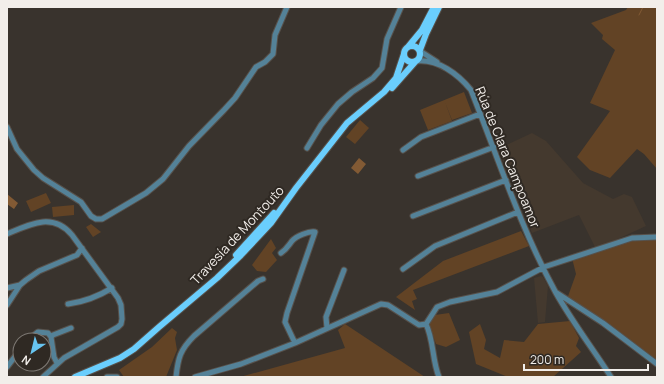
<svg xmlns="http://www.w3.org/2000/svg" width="664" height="384" font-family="Manrope,sans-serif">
<rect width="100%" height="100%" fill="#39332d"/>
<path fill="#44392e" d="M532,133L546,141L583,183L613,199L624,194L632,197L646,226L596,249L579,215L532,233L498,149Z
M541,276L543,277L548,286L545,322L538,323L534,278Z"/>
<path fill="#624325" d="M628,7H657V169L644,154L637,149L610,178L590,170L577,157L610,111L590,103L615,50L602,39L603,35L591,23L626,10Z
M464,92L472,113L452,120L445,102L452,121L428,130L420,110Z
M360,120L369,128L355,144L346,137Z
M46,193L51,203L31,212L26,201Z
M74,205V215L53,217L52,207Z
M91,224L101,232L93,237L86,227Z
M521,231L529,246L413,290L417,299L412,301L415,310L396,297L443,261Z
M657,237V365L567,299L576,274L572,258L632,238Z
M271,239L276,248L272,253L277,260L266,272L257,271L252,265Z
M449,313L460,340L446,347L436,344L429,324L435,315Z
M570,321L579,338L576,346L581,352L553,377H508L476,364L469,332L480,324L486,340L484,349L500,358L504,340L524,342L538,324Z
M345,324L425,377H240L345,348L338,330Z
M172,328L177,332L175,338L177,350L166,377H124L119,370L152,347Z"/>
<path fill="#825a34" d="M359,158L366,164L358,174L351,168Z
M7,194L18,203L14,209L7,204Z"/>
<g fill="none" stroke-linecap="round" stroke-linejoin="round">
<path stroke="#825a34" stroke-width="1" d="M639,15L643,7"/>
<defs>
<path id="minor" d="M420,51L437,62
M417,61C438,59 458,74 471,90C498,158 521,229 556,293C573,323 593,349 611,377
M7,127L17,149L34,170L43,178L81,202L91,216L96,219H102L146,193L163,179L189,146L224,110L235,98L256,67L265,62L273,54L275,35L287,7
M307,148L321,125L338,104L352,92L373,78L382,68L387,39L401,7
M403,150L421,137L480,114
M418,176L494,147
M413,216L506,180
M7,234C30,224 53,212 72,235L118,298L121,305L122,319L121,324L118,327L64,358L43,377
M281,253C287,249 288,246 292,241C296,236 309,231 315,232L287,313L285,322L295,343
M403,269L435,246L518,212
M7,288L20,285
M557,293L603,323L657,364
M68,304C83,302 99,296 112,288
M7,305L20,285L26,280L39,271L77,255L82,248
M426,324C434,341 432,360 439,377
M327,328L326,317L344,270
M28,340L38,332L48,333L51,337
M57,363L54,357L51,337L53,335L71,328
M7,367L20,350
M107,377H117
M176,377C178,358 180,350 194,336L258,281L263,279
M195,377L241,364L295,343L381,304L388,305L419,325L426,324L437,307L450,302L497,292L544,267L632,238L657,237"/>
<path id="major" d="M404 54a8 8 0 1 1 16 0a8 8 0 1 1-16 0Z
M408,47L422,30L434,7
M420,50L426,34L439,7
M392,88L415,62
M236,255L274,213
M75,377L120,358L134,349L159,327L217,278L241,255L271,223L296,188L347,123L384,92L396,78L404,54"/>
</defs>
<use href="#minor" stroke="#57514b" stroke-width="7"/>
<use href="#major" stroke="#57514b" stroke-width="8"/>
<use href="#minor" stroke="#548298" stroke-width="5"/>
<use href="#major" stroke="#6acefd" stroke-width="6"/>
</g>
<g text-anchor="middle" stroke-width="4" stroke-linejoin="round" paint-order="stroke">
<g font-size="13" fill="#f2eeea" stroke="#2f2923">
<text transform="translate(508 157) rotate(68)" y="5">Rúa de Clara Campoamor</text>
<text transform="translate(237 235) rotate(-47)" y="5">Travesía de Montouto</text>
</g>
</g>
<rect width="664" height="384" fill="none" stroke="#f2eeea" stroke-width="16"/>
<g transform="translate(32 352) rotate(215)"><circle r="19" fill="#2f2923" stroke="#7d7873"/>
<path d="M0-3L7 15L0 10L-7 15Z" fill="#67c4f0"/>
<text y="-6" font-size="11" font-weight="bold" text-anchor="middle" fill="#f2eeea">N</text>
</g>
<path d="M524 364v6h124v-6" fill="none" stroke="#f2eeea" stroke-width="2"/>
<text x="530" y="364" font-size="12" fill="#f2eeea" stroke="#2f2923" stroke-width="3" paint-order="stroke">200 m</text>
</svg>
